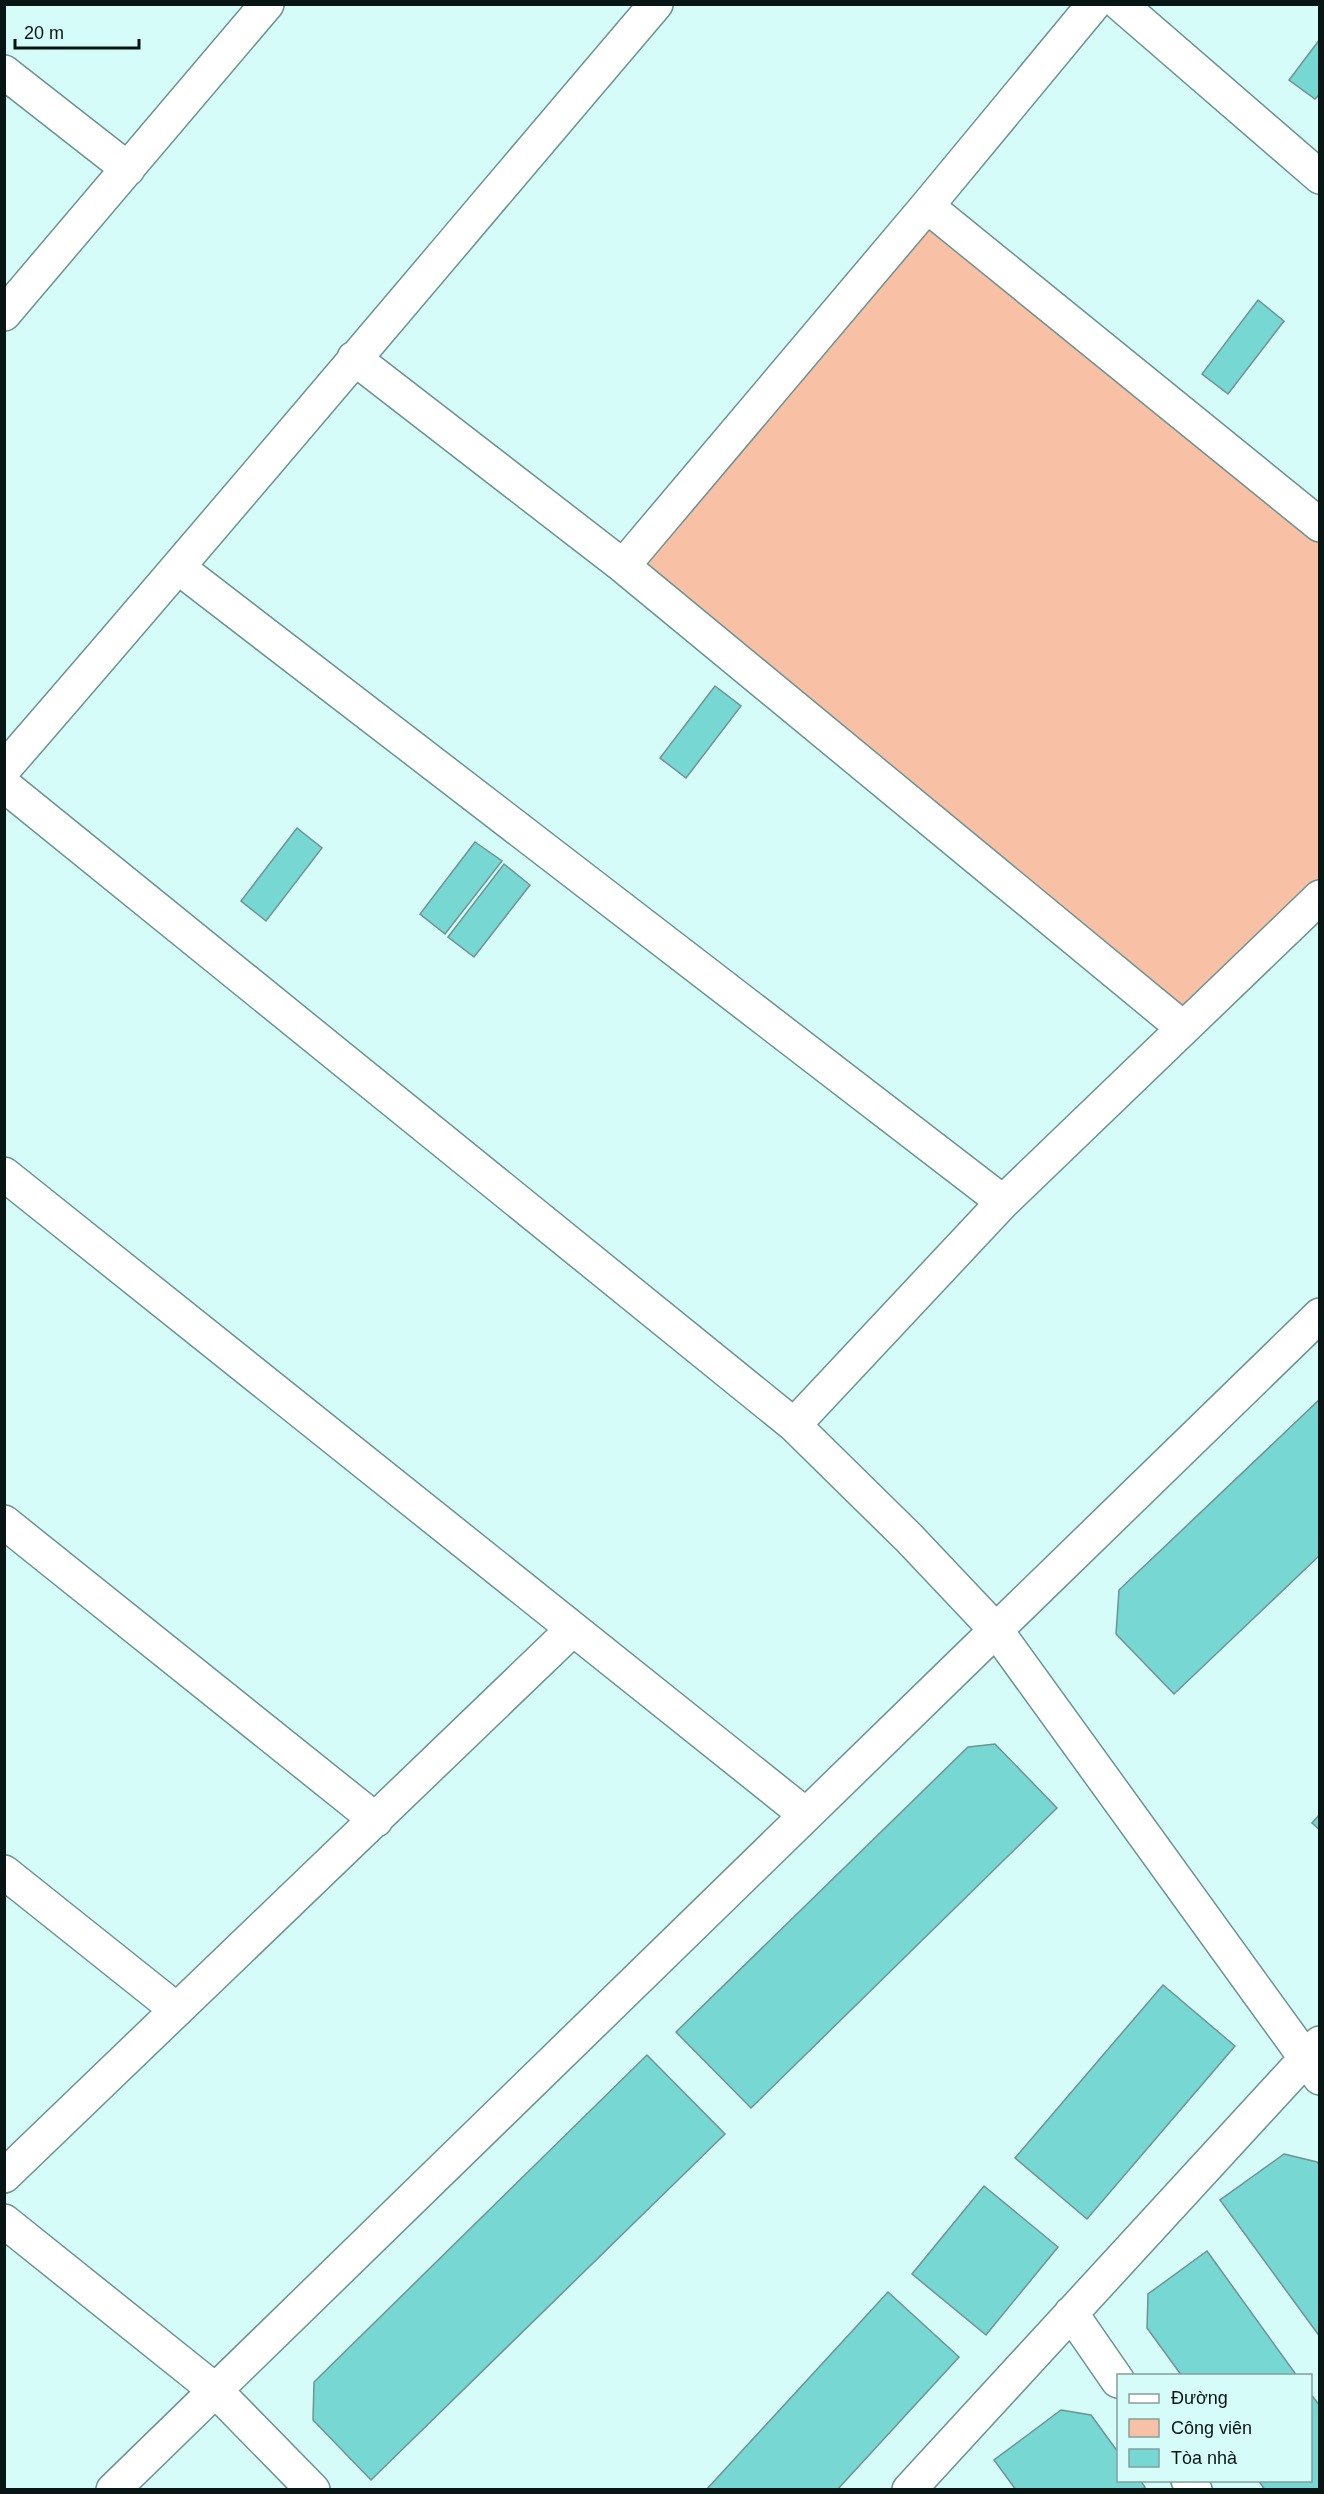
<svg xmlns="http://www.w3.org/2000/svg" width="1324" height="2494" font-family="Helvetica,sans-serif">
<rect width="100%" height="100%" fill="#d5fcf9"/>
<path fill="#f8c0a5" d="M927,206L1319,525V897L1183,1028L623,566Z"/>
<path fill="#77d7d2" stroke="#6f9491" stroke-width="1.5" d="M1320,39V94L1315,99L1289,80Z
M1258,300L1284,321L1228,394L1202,374Z
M715,686L741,706L686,778L660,758Z
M297,828L322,848L266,921L241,901Z
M475,842L502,861L445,934L420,914Z
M504,864L530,885L474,957L448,937Z
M1320,1399V1555L1174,1694L1116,1634L1119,1590Z
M995,1744L1057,1808L751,2108L676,2032L968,1747Z
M1320,1814V1830L1312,1823Z
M1163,1985L1235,2046L1087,2219L1015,2158Z
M647,2055L725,2134L371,2480L313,2420L314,2382Z
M1284,2154L1317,2162L1320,2165V2337L1220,2200Z
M984,2186L1058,2247L986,2335L912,2274Z
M1207,2251L1297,2376H1182L1147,2328L1148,2294Z
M888,2292L959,2357L837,2490H706Z
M1310,2393L1320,2406V2490H1265L1258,2480H1310Z
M1061,2410L1091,2415L1118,2452V2480H1140L1145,2487L1141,2490H1016L994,2460Z"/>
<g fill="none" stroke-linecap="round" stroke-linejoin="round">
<defs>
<path id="minor" d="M1120,4L1320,177
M4,72L128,169
M927,206L1320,525
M4,314L267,4
M354,358L623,566L1183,1028
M623,566L927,206L1094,4
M179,568L1003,1202
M4,769C224,516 439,259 656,4
M4,785L794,1425L909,1538L996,1630L1320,1315
M4,1174L806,1815
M794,1425L1003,1202L1320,897
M4,1522L376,1820
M4,1872L177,2010
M4,2176L573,1629
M4,2221L215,2390L313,2490
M1071,2313L1118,2381
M1188,2480L1195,2490
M113,2490L996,1630L1320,2078
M909,2490L1320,2043"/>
</defs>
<use href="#minor" stroke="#6d928f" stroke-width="36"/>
<use href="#minor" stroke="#fff" stroke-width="33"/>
</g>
<rect width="1324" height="2494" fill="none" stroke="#071515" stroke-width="12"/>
<rect x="1117" y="2374" width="195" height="108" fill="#d5fcf9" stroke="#83a09e" stroke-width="1.5"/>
<rect x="1129" y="2394" width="30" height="9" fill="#ffffff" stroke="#83a09e" stroke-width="1.5"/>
<text x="1171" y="2404" font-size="18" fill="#071515">Đường</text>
<rect x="1129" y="2419" width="30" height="18" fill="#f8c0a5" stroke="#83a09e" stroke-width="1.5"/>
<text x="1171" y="2434" font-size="18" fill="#071515">Công viên</text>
<rect x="1129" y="2449" width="30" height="18" fill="#77d7d2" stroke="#83a09e" stroke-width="1.5"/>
<text x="1171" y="2464" font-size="18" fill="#071515">Tòa nhà</text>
<path d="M15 39v9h124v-9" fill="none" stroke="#071515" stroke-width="3"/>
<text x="24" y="39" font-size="18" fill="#071515" stroke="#d5fcf9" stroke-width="4.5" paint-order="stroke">20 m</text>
</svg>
